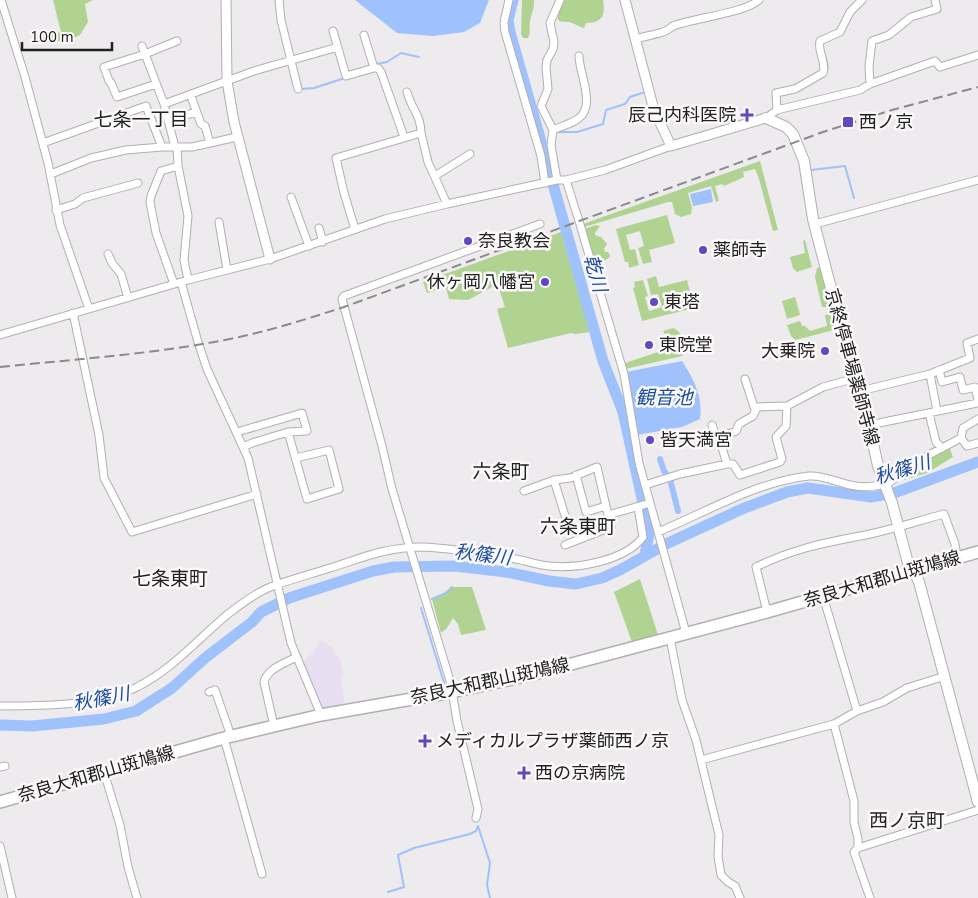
<svg xmlns="http://www.w3.org/2000/svg" width="978" height="898" font-family="'Nunito Sans','Noto Sans JP',sans-serif">
<rect width="100%" height="100%" fill="#edebed"/>
<path fill="#e9ddf1" d="M321,640L331,647L339,658L344,674L341,678L345,706L319,709L301,663L313,653Z"/>
<path fill="#b1d392" d="M53,0H93L85,4L88,22L80,35L70,40L39,43L34,39L61,32Z
M522,0H534C534,11 532,11 530,21C529,27 531,32 528,38H523L521,34Z
M563,0H603C606,15 602,23 586,23L584,28C579,27 574,23 569,22C564,21 563,23 558,20V14Z
M760,161L778,230L773,231L759,179L755,169L743,172L744,177L724,186L722,184L715,186L719,201L716,202L711,186L688,193L692,208L691,214L681,217L675,214L672,202H668L584,227L583,224Z
M667,215L675,243L649,250L652,262L643,264L638,248L644,246L640,231L626,235L630,250L635,249L639,265L629,268L628,262H625L616,229Z
M596,225L600,226L595,233V235L601,237L607,244L604,249L605,252H608L610,255L609,258L603,261L604,266L594,268L584,229Z
M561,232L590,332L576,334L571,333L508,348L497,309L505,307L499,289L492,287L468,300L449,299L446,288L427,293L423,282Z
M805,240L812,267L797,272L793,268L790,257L805,253L803,241Z
M821,267L838,329L795,340L791,336L787,325L800,321L802,326H805L810,331L827,326L825,316L829,313L827,307H822L815,277L817,268Z
M656,276L659,287L687,280L694,308L642,321L633,288L635,287L634,282L643,280L648,296L645,297L649,311L662,307L658,294L651,295L647,279Z
M795,297L800,315L787,319L782,301Z
M673,328C684,332 686,347 682,356L625,369L624,365L628,362L664,350L669,340L663,331Z
M947,448L950,449L953,457L927,473L904,480L902,476L923,461Z
M640,579L658,635L632,642L614,592Z
M452,587H472L486,630L461,635L458,624L453,618L447,628L441,633L432,599L446,593Z"/>
<path fill="#9fc2fc" d="M355,0H489L480,23L464,32L433,36L397,33Z
M711,189L713,202L693,206L690,194Z
M682,361C694,380 703,396 700,419L682,427L637,435L626,372Z"/>
<g fill="none" stroke-linecap="round" stroke-linejoin="round">
<path stroke="#9fc2fc" stroke-width="2" d="M376,64L387,62L401,53L419,57
M301,89L314,88L345,78
M556,132H577L603,124L606,110L625,104L630,97L645,92V91
M811,170L845,166L854,198
M432,599L446,593L452,587
M421,608L445,686
M478,826L490,863L487,885L490,898
M388,892L404,887L398,855L414,848L470,834L476,831L478,826"/>
<path stroke="#9fc2fc" stroke-width="6" d="M660,459L664,471L670,479L678,511"/>
<path stroke="#9fc2fc" stroke-width="11" d="M513,0L508,21L510,32L603,361L623,412L647,521L649,534L645,555
M0,725L32,726L104,719L136,711L172,688L205,658L252,622L261,612L289,598L373,571L394,567L455,566L506,572L549,581L576,584L602,578L620,570L666,544L742,509L787,492L808,488L871,497L894,493L978,462"/>
<defs>
<path id="minor" d="M1,0L25,77L48,163L60,225L89,309
M279,0L281,20L298,89
M509,0L504,22L505,32L541,156L545,183
M333,31L346,76L374,68H378L381,72L404,137
M364,35L374,68
M636,39C645,36 654,35 663,32C667,31 670,28 673,26C694,18 745,13 759,0
M142,46L164,104L175,147
M156,84L117,97L111,83L109,81L104,67L145,54L177,41
M870,84L935,61L940,67L978,55
M407,92C411,108 421,115 421,133
M192,99L201,124L205,126L210,143
M164,104L254,71L338,47
M777,110L776,93L795,89L823,73C827,62 817,52 820,41L840,32L850,12L862,0
M766,118L777,110L860,90L870,84L869,66L872,41L889,35L911,17L937,9L935,0
M168,121L196,112
M553,130C561,126 572,124 579,118C596,105 579,73 579,56
M43,143L146,106L162,147
M177,147L178,166L188,216L184,260L188,280
M51,174L91,158L126,150L162,147H192L237,137
M435,176L470,154
M557,180L551,145L553,130L541,106L548,89L546,68L547,60L553,49L554,42L550,23L560,0
M566,180L579,221L624,374L639,463L686,633
M291,197L309,246
M56,210L75,204L83,198L138,183
M219,222L227,270
M815,224L978,180
M319,228L323,242
M355,229L344,193L336,158L421,133L428,162L447,204
M108,254L112,263L121,274L128,298
M181,282L198,342L207,369L248,458L291,643L321,715
M174,284L156,233L150,202L151,196L161,171L178,166
M73,313L99,435L104,478L132,532L257,494
M0,335L188,280L270,259L385,219L447,204L557,180H566L605,170L671,146
M939,370L942,382L960,377L963,390L975,387L978,400
M930,374L937,411
M745,379L755,410
M860,391L930,374L970,358L967,343L978,339
M929,413L936,442L942,448
M712,425L716,436L719,438
M869,425L978,403
M237,432L302,413L307,431L288,432
M961,438L967,446L978,443
M243,447L252,443L288,432L307,499L339,489L329,450L296,458
M727,464L719,438L736,431L739,424L753,416L757,407L787,406
M576,475L586,512L606,506
M554,480L566,519L564,524
M645,485L680,474L727,464H733L740,475L780,462L782,459L776,437L786,426L787,406L823,387L856,378
M524,491L554,480L570,478L597,467L608,515
M658,532C707,512 755,482 809,476C823,475 837,482 850,485C862,488 873,487 885,484V486L921,459L961,438L963,428L978,419
M565,545L611,527L608,515L650,503
M823,596L857,711
M767,612L756,567C791,550 818,544 855,537C885,532 914,522 944,514L955,544L957,558
M670,638L682,700L696,740L719,835L718,856L721,875L728,882L735,886L740,898
M209,692L215,690L231,736
M0,706C41,706 101,706 137,687C172,670 199,638 228,614C241,604 258,591 273,586C292,579 311,574 330,568C347,563 364,556 381,552C394,549 408,547 422,547C453,548 485,554 516,559C527,561 538,565 549,566C577,569 625,561 643,537L638,507
M834,724L854,801V822L858,839V848
M274,726L264,682C268,668 284,664 296,657
M224,738L262,874
M701,760L834,724L857,711L883,702L907,688L945,676
M0,767L5,766
M104,772L120,825L128,867L137,898
M476,818L478,809L457,721L451,684L392,489L382,446L342,299L344,296L540,224
M0,846L12,898
M870,898L854,852L858,848L978,810"/>
<path id="tertiary" d="M226,0L227,81L234,122L270,259
M625,0L654,110L671,146L766,118"/>
<path id="secondary" d="M766,118L786,127L793,134L804,161L813,219L828,277L869,425L878,466L892,503L909,567L914,571L919,582L978,802"/>
<path id="primary" d="M0,802L224,738L274,726L321,715L452,692L530,675L767,612L978,552"/>
</defs>
<use href="#minor" stroke="#b2afb1" stroke-width="9"/>
<use href="#tertiary" stroke="#b2afb1" stroke-width="11"/>
<use href="#secondary" stroke="#b2afb1" stroke-width="12"/>
<use href="#primary" stroke="#b2afb1" stroke-width="14"/>
<use href="#minor" stroke="#fff" stroke-width="7"/>
<use href="#tertiary" stroke="#fff" stroke-width="9"/>
<use href="#secondary" stroke="#fff" stroke-width="10"/>
<use href="#primary" stroke="#fff" stroke-width="11"/>
<path stroke="#8b8a8b" stroke-width="2" stroke-dasharray="10 5" stroke-linecap="butt" d="M0,367C77,359 155,354 230,339C269,331 307,319 344,307L823,132L892,110L978,87"/>
</g>
<g fill="#6148c0" stroke="#fbf8fa" stroke-width="2">
<path d="M744.5 107.5h5v5h5v5h-5v5h-5v-5h-5v-5h5z"/>
<rect x="842" y="116" width="12" height="12" rx="2.5"/>
<circle cx="468" cy="241" r="5"/>
<circle cx="703" cy="250" r="5"/>
<circle cx="545" cy="282" r="5"/>
<circle cx="654" cy="302" r="5"/>
<circle cx="649" cy="345" r="5"/>
<circle cx="825" cy="351" r="5"/>
<circle cx="650" cy="440" r="5"/>
<path d="M422.5 733.5h5v5h5v5h-5v5h-5v-5h-5v-5h5z"/>
<path d="M521.5 765.5h5v5h5v5h-5v5h-5v-5h-5v-5h5z"/>
</g>
<g text-anchor="middle" stroke-width="5" stroke-linejoin="round" paint-order="stroke">
<g font-size="18" fill="#222122" stroke="#fbf8fa" text-anchor="start">
<text x="736" y="121" text-anchor="end">辰己内科医院</text>
<text x="859" y="128">西ノ京</text>
<text x="478" y="247">奈良教会</text>
<text x="713" y="256">薬師寺</text>
<text x="535" y="288" text-anchor="end">休ヶ岡八幡宮</text>
<text x="664" y="308">東塔</text>
<text x="659" y="351">東院堂</text>
<text x="815" y="357" text-anchor="end">大乗院</text>
<text x="660" y="446">皆天満宮</text>
<text x="436" y="747">メディカルプラザ薬師西ノ京</text>
<text x="535" y="779">西の京病院</text>
</g>
<g font-size="18" fill="#222122" stroke="#fbf8fa">
<text transform="translate(852 367) rotate(75)" y="6">京終停車場薬師寺線</text>
<text transform="translate(882 579) rotate(-16)" y="6">奈良大和郡山斑鳩線</text>
<text transform="translate(490 681) rotate(-12)" y="6">奈良大和郡山斑鳩線</text>
<text transform="translate(96 774) rotate(-16)" y="6">奈良大和郡山斑鳩線</text>
</g>
<g font-size="19" fill="#222122" stroke="#fbf8fa">
<text x="141" y="126">七条一丁目</text>
<text x="501" y="478">六条町</text>
<text x="578" y="533">六条東町</text>
<text x="170" y="585">七条東町</text>
<text x="907" y="827">西ノ京町</text>
</g>
<g font-size="19" font-style="italic" fill="#1b4c9e" stroke="#fbf8fa">
<text transform="translate(596 273) rotate(74)" y="7">乾川</text>
<text x="664" y="404">観音池</text>
<text transform="translate(902 469) rotate(-17)" y="7">秋篠川</text>
<text transform="translate(483 554) rotate(7)" y="7">秋篠川</text>
<text transform="translate(101 698) rotate(-11)" y="7">秋篠川</text>
</g>
</g>
<path d="M22 42v8h90v-8" fill="none" stroke="#222122" stroke-width="2.5"/>
<text x="30" y="42" font-size="15" fill="#222122" stroke="#fbf8fa" stroke-width="4" paint-order="stroke">100 m</text>
</svg>
